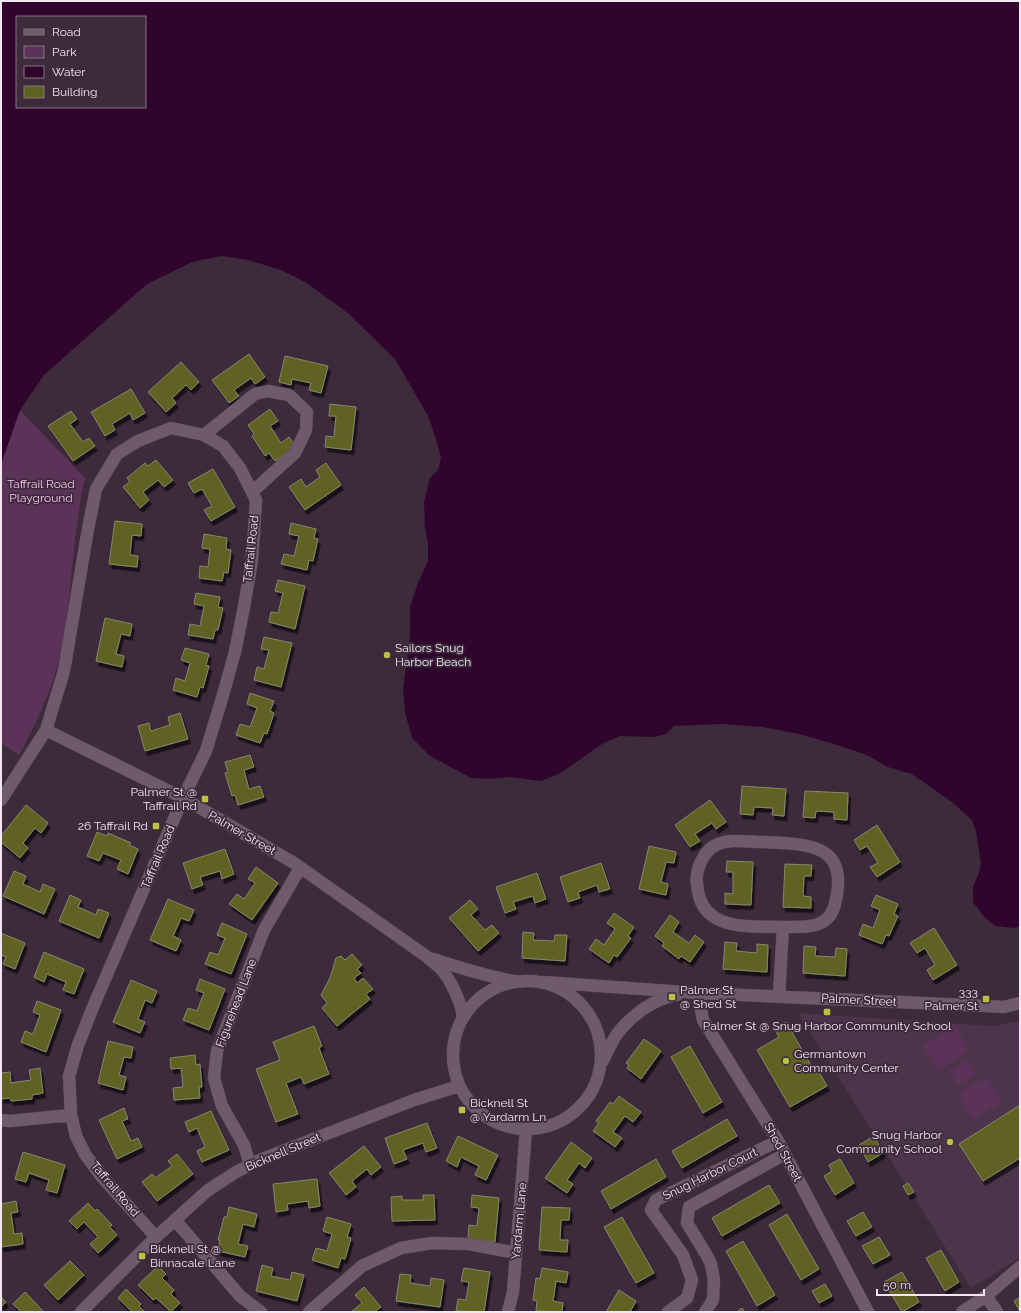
<svg xmlns="http://www.w3.org/2000/svg" width="1021" height="1313" font-family="Raleway,sans-serif">
<defs>
<filter id="shadow"><feDropShadow dx="2.5" dy="4.5" stdDeviation="0" flood-color="#0009"/></filter>
</defs>
<rect width="100%" height="100%" fill="#3d2a3b"/>
<path fill="#4c354a" d="M798,1013L992,1026L1020,1021V1258L971,1288Z"/>
<path fill="#5c3358" d="M20,410L85,478C76,518 73,558 69,599C66,618 65,638 60,656C52,691 36,723 19,755L1,743V464Z
M955,1023L968,1051L937,1071L923,1046Z
M968,1060L976,1075L958,1085L950,1071Z
M987,1077L1002,1102L973,1120L958,1094Z"/>
<path fill="#2f052d" fill-rule="evenodd" d="M1,1H1020V926L1015,928L995,926L985,918L973,902V887L979,873L981,863L976,831L972,820L952,802L912,774L888,767L867,755L834,744L799,734L763,727L722,724L674,726L666,734L655,737L620,736L602,744L559,774L541,781L510,777L489,779L471,778L430,756L412,738L405,712L403,690L410,638V607L418,583L428,561V544L425,528L424,502L430,478L438,470L441,458L436,439L428,416L395,359L348,313L305,282L281,270L248,260L221,256L192,262L147,284L44,375L20,410L1,464ZM17,17H145V107H17Z"/>
<path fill="#5e6220" stroke="#85886e" filter="url(#shadow)" d="M249,354L265,377L255,384L251,378L234,390L239,396L229,403L212,380Z
M285,356L328,366L321,393L309,390L311,383L292,379L291,385L279,382Z
M181,362L199,382L191,390L186,385L172,398L176,403L166,412L148,392Z
M131,389L145,413L133,420L130,413L112,424L115,430L105,436L91,412Z
M330,404L356,407L351,450L325,447L326,436L334,437L336,416H329Z
M270,409L278,421L270,426L281,443L289,437L296,447L275,461L269,453L265,456L252,436L254,434L248,425Z
M71,411L77,419L70,424L83,442L89,438L95,446L73,461L48,426Z
M156,460L173,480L164,487L158,480L143,492L149,500L140,508L123,487L130,482L127,478L145,463L148,466Z
M326,463L341,485L305,510L289,487L301,479L306,487L320,477L316,470Z
M213,469L235,507L211,521L204,510L212,506L202,489L194,493L188,483Z
M115,521L142,524L141,536L132,535L130,555L138,556L137,567L109,564Z
M291,523L316,529L314,538L318,539L313,561L309,560L307,570L281,564L284,554L294,556L299,536L289,534Z
M204,534L227,538L226,549L231,550L228,573L224,572L222,581L199,578L200,566L208,567L210,549L202,548Z
M278,580L305,586L295,629L269,622L271,612L278,613L283,593L275,591Z
M196,593L220,597L218,607L223,608L218,630H215L213,639L188,635L190,624L200,626L204,606L194,604Z
M105,618L132,624L130,636L121,634L116,654L124,656L122,667L96,661Z
M264,637L292,643L281,687L254,680L257,667L264,669L269,650L261,649Z
M185,648L209,654L206,665L209,666L203,688L200,687L197,697L173,690L176,678L185,681L190,663L181,660Z
M250,693L274,701L270,711L274,713L267,734L264,733L260,743L236,735L240,724L250,727L257,708L247,704Z
M180,713L188,739L145,751L138,726L149,723L151,731L170,725L168,717Z
M250,755L254,767L244,770L249,789L260,786L264,797L238,805L235,795L232,796L225,773L228,772L225,762Z
M742,786L786,789L784,816L772,815L773,808L754,807L753,815L740,814Z
M805,791L848,793L847,820L834,819V812L816,811L815,818L803,817Z
M710,800L726,822L716,829L712,823L695,834L700,841L690,847L675,825Z
M26,805L48,823L41,833L35,828L23,843L28,848L20,858L1,842V836Z
M877,825L900,862L877,877L870,867L878,863L867,846L860,850L854,840Z
M97,832L107,836L108,833L131,843L129,845L138,849L128,874L117,869L121,860L103,853L99,861L87,856Z
M649,846L676,852L674,863L666,862L661,882L668,884L666,895L639,889Z
M225,849L234,874L222,879L220,871L200,877L203,885L192,889L183,863Z
M727,861L753,862L751,905L725,904V893L733,894V872H726Z
M601,863L610,889L599,892L597,885L578,892L580,898L568,902L560,877Z
M785,864L812,865L811,876H804L803,896L811,897V908L783,907Z
M256,867L278,883L252,920L229,904L237,894L244,899L255,883L248,879Z
M14,871L26,876L23,884L40,892L43,884L55,889L44,914L3,896Z
M537,873L546,899L535,903L533,896L513,902L516,909L505,913L496,887Z
M70,895L81,900L78,907L96,915L98,909L109,913L99,938L59,921Z
M876,895L898,904L894,914L898,916L889,936L886,935L882,944L859,935L863,924L873,928L880,910L871,906Z
M168,899L194,910L189,921L181,918L173,936L181,940L176,951L150,940Z
M470,900L478,909L471,915L485,930L492,925L499,933L478,951L449,918Z
M614,913L634,927L628,936L631,938L617,957L614,955L609,963L589,949L596,939L604,945L615,929L607,923Z
M670,915L679,922L673,932L689,943L695,935L704,942L690,962L681,956L679,959L662,946L664,943L655,936Z
M222,923L247,934L231,974L205,964L210,952L218,955L225,938L217,935Z
M934,928L957,965L933,980L927,970L935,965L925,948L917,953L910,943Z
M523,932L534,933L533,940L554,941L555,935H567L565,961L522,958Z
M1,933L25,943L15,969L3,964L6,957L1,955Z
M725,942L737,943L736,951L757,953V944L768,945L767,972L723,969Z
M804,946L816,947L815,956L835,957L836,948L847,949L845,976L803,973Z
M44,952L84,969L74,994L63,990L66,982L47,974L44,982L34,977Z
M352,954L362,965L357,969L361,973L354,978L357,983L363,978L373,989L366,994L370,999L337,1026L322,1008L327,1003L321,995L330,978L336,958L341,956L345,960Z
M200,979L225,989L209,1030L183,1020L188,1008L197,1011L204,993L196,990Z
M131,980L157,991L152,1003L145,1000L138,1019L145,1022L140,1033L113,1022Z
M37,1001L61,1010L46,1052L21,1042L25,1031L33,1034L40,1015L33,1012Z
M786,1022L816,1074L819,1072L827,1086L790,1107L757,1050L779,1037L775,1029Z
M314,1026L322,1046L319,1048L329,1074L304,1084L301,1077L286,1083L298,1114L276,1122L256,1069L280,1060L273,1042Z
M644,1039L661,1051L641,1079L627,1068L629,1065L626,1063Z
M108,1041L133,1047L131,1058L124,1057L119,1075L126,1077L123,1090L98,1083Z
M690,1046L722,1102L703,1113L671,1057Z
M195,1055L196,1065L200,1064L202,1087H199L200,1098L174,1100L173,1088L183,1087L181,1068L171,1069L170,1058Z
M40,1068L43,1093L32,1095V1099L11,1101L10,1098L1,1099V1073L10,1072L11,1083L31,1080L29,1070Z
M619,1096L641,1112L633,1122L625,1116L613,1132L622,1138L615,1147L593,1131L599,1123L596,1121L610,1102L613,1104Z
M1020,1105V1158L983,1181L959,1144Z
M124,1108L128,1119L122,1121L131,1141L138,1138L142,1147L117,1159L99,1120Z
M211,1111L229,1150L202,1162L197,1151L205,1147L197,1128L189,1132L185,1122Z
M727,1119L737,1136L682,1168L672,1151Z
M427,1123L437,1148L426,1152L423,1143L403,1150L407,1159L394,1164L385,1138Z
M458,1136L498,1155L486,1180L475,1175L479,1166L461,1157L457,1167L446,1161Z
M874,1136L883,1153L868,1162L859,1145Z
M571,1142L592,1158L585,1168L579,1163L567,1180L573,1184L567,1193L545,1178Z
M364,1146L381,1167L371,1175L367,1169L352,1181L356,1187L346,1195L329,1173Z
M23,1152L65,1165L57,1193L46,1190L49,1180L29,1173L26,1182L15,1179Z
M177,1154L193,1174L157,1201L142,1182L152,1174L155,1178L172,1166L168,1161Z
M656,1159L666,1177L611,1209L601,1191Z
M840,1159L854,1183L835,1195L824,1176L832,1171L829,1165Z
M317,1179L320,1206L309,1208L308,1201L287,1204L288,1210L276,1212L273,1184Z
M908,1183L914,1192L908,1195L903,1186Z
M769,1185L780,1203L722,1236L712,1218Z
M423,1195H434L435,1220L392,1221L391,1197L402,1196V1200H423Z
M472,1195L499,1198L495,1242L468,1239L469,1225L477,1226L479,1208L471,1207Z
M16,1201L18,1212L11,1213L14,1234L22,1233L23,1244L1,1247V1204Z
M88,1203L95,1211L97,1209L112,1225L110,1227L117,1235L98,1253L90,1244L98,1237L84,1222L77,1229L69,1221Z
M229,1207L257,1214L254,1227L243,1224L238,1244L248,1246L245,1257L218,1251L220,1240H218L224,1217H227Z
M542,1207L570,1208L569,1220H561L560,1240H568L567,1252L539,1250Z
M863,1212L872,1227L856,1236L847,1221Z
M787,1214L819,1269L801,1280L769,1225Z
M327,1217L351,1224L347,1237L351,1238L345,1259L341,1258L338,1268L312,1260L316,1248L327,1251L332,1234L323,1231Z
M622,1217L654,1273L636,1283L604,1227Z
M879,1237L890,1255L873,1264L862,1246Z
M743,1241L775,1295L757,1306L726,1251Z
M941,1250L959,1282L945,1291L926,1258Z
M70,1261L84,1275L58,1300L44,1285Z
M262,1265L273,1268L271,1276L290,1280L292,1272L304,1275L297,1301L256,1291Z
M158,1266L166,1274L162,1278L174,1290L171,1294L180,1303L171,1312L156,1298L153,1300L138,1285Z
M464,1268L490,1272L484,1312L456,1311L458,1299L466,1300L469,1282L461,1281Z
M542,1268L568,1272L566,1283L556,1281L553,1301L563,1303L562,1312L536,1311L537,1301L533,1300L536,1278L540,1279Z
M902,1272L919,1302L902,1312L884,1282Z
M400,1274L411,1275L410,1283L430,1286L431,1278L444,1280L440,1307L396,1301Z
M825,1284L832,1296L819,1303L812,1291Z
M364,1287L381,1307L374,1312H351L362,1303L355,1295Z
M126,1289L141,1304L139,1306L145,1312H132L118,1298Z
M619,1290L636,1301L630,1312H606Z
M25,1292L44,1312H21L13,1304Z
M1,1297L6,1302L1,1307Z
M1020,1297V1311L1014,1301Z
M742,1308L745,1312H737Z"/>
<g fill="none" stroke-linecap="round" stroke-linejoin="round">
<defs>
<path id="minor" d="M204,435L255,394L268,391L289,395L307,412L306,430L295,453L252,492
M46,730L183,798L294,863L426,956C432,962 441,967 445,974C453,985 462,1005 463,1018
M1,800L46,730L64,671L88,529L96,489L117,454L138,441L171,428L204,435L223,446L240,468L256,500L252,560L244,607L235,652L223,695L206,751L183,798L93,1007L78,1045L69,1076L71,1115L76,1136L85,1154L101,1176L156,1237
M433,959C460,968 486,976 514,981
M453 1055a74 74 0 1 1 148 0a74 74 0 1 1-148 0Z
M543,982L698,993L965,1005L1004,1007L1020,1003
M698,993L703,1020L778,1141L868,1312
M779,996L783,927C748,926 700,932 697,884C695,871 703,851 716,845C729,838 749,842 764,842C809,844 850,844 835,904C829,930 804,927 783,927
M602,1062C607,1053 611,1043 617,1034C631,1016 654,998 677,995
M1,1120L10,1121L71,1115
M250,1165L244,1145L222,1106L214,1078L217,1051L264,930L300,868
M175,1220L240,1296L261,1312
M986,1296L997,1312
M81,1312L156,1237L207,1191L236,1172L262,1159L414,1100L459,1086
M309,1312L362,1266L401,1248L432,1243L469,1244L516,1253
M508,1312L513,1292L526,1130
M668,1312L687,1298L692,1280L683,1255L651,1210L656,1200L778,1141
M705,1312L713,1300L714,1280L711,1264L706,1254L687,1223L689,1207L785,1154
M962,1312L986,1296L1020,1267"/>
</defs>
<use href="#minor" stroke="#594958" stroke-width="13"/>
<use href="#minor" stroke="#6e5a6c" stroke-width="12"/>
</g>
<g fill="#b9c046" stroke="#3d2a3b" stroke-width="1.5">
<circle cx="387" cy="655" r="4"/>
<rect x="201" y="795" width="8" height="8" rx="2"/>
<rect x="152" y="822" width="8" height="8" rx="2"/>
<rect x="668" y="993" width="8" height="8" rx="2"/>
<rect x="982" y="995" width="8" height="8" rx="2"/>
<rect x="823" y="1008" width="8" height="8" rx="2"/>
<circle cx="786" cy="1061" r="4"/>
<rect x="458" y="1106" width="8" height="8" rx="2"/>
<circle cx="950" cy="1142" r="4"/>
<rect x="138" y="1252" width="8" height="8" rx="2"/>
</g>
<g text-anchor="middle" stroke-width="3.5" stroke-linejoin="round" paint-order="stroke">
<g font-size="12" fill="#fac0f4" stroke="#3d2a3b">
<text x="41" y="488">Taffrail Road<tspan x="41" dy="14">Playground</tspan></text>
</g>
<g font-size="12" fill="#f2e6f0" stroke="#3d2a3b">
<text transform="translate(251 549) rotate(-84)" y="4">Taffrail Road</text>
<text transform="translate(242 833) rotate(30)" y="4">Palmer Street</text>
<text transform="translate(158 857) rotate(-67)" y="4">Taffrail Road</text>
<text transform="translate(859 1000) rotate(3)" y="4">Palmer Street</text>
<text transform="translate(236 1003) rotate(-69)" y="4">Figurehead Lane</text>
<text transform="translate(283 1152) rotate(-23)" y="4">Bicknell Street</text>
<text transform="translate(783 1152) rotate(61)" y="4">Shed Street</text>
<text transform="translate(710 1174) rotate(-26)" y="4">Snug Harbor Court</text>
<text transform="translate(115 1189) rotate(50)" y="4">Taffrail Road</text>
<text transform="translate(519 1221) rotate(-85)" y="4">Yardarm Lane</text>
</g>
<g font-size="12" fill="#f2e6f0" stroke="#3d2a3b" text-anchor="start">
<text x="395" y="652">Sailors Snug<tspan x="395" dy="14">Harbor Beach</tspan></text>
<text x="197" y="796" text-anchor="end">Palmer St @<tspan x="197" dy="14">Taffrail Rd</tspan></text>
<text x="148" y="830" text-anchor="end">26 Taffrail Rd</text>
<text x="680" y="994">Palmer St<tspan x="680" dy="14">@ Shed St</tspan></text>
<text x="978" y="996" text-anchor="end">333<tspan x="978" dy="14">Palmer St</tspan></text>
<text x="827" y="1030" text-anchor="middle">Palmer St @ Snug Harbor Community School</text>
<text x="794" y="1058">Germantown<tspan x="794" dy="14">Community Center</tspan></text>
<text x="470" y="1107">Bicknell St<tspan x="470" dy="14">@ Yardarm Ln</tspan></text>
<text x="942" y="1139" text-anchor="end">Snug Harbor<tspan x="942" dy="14">Community School</tspan></text>
<text x="150" y="1253">Bicknell St @<tspan x="150" dy="14">Binnacale Lane</tspan></text>
</g>
</g>
<rect width="1021" height="1313" fill="none" stroke="#f2e6f0" stroke-width="4"/>
<rect x="16" y="16" width="130" height="92" fill="#3d2a3b" stroke="#857583"/>
<rect x="24" y="29" width="20" height="6" fill="#6e5a6c" stroke="#857583"/>
<text x="52" y="36" font-size="12" fill="#f2e6f0">Road</text>
<rect x="24" y="46" width="20" height="12" fill="#5c3358" stroke="#857583"/>
<text x="52" y="56" font-size="12" fill="#f2e6f0">Park</text>
<rect x="24" y="66" width="20" height="12" fill="#2f052d" stroke="#857583"/>
<text x="52" y="76" font-size="12" fill="#f2e6f0">Water</text>
<rect x="24" y="86" width="20" height="12" fill="#5e6220" stroke="#857583"/>
<text x="52" y="96" font-size="12" fill="#f2e6f0">Building</text>
<path d="M877 1289v6h107v-6" fill="none" stroke="#f2e6f0" stroke-width="2"/>
<text x="883" y="1289" font-size="12" fill="#f2e6f0" stroke="#3d2a3b" stroke-width="3" paint-order="stroke">50 m</text>
</svg>
